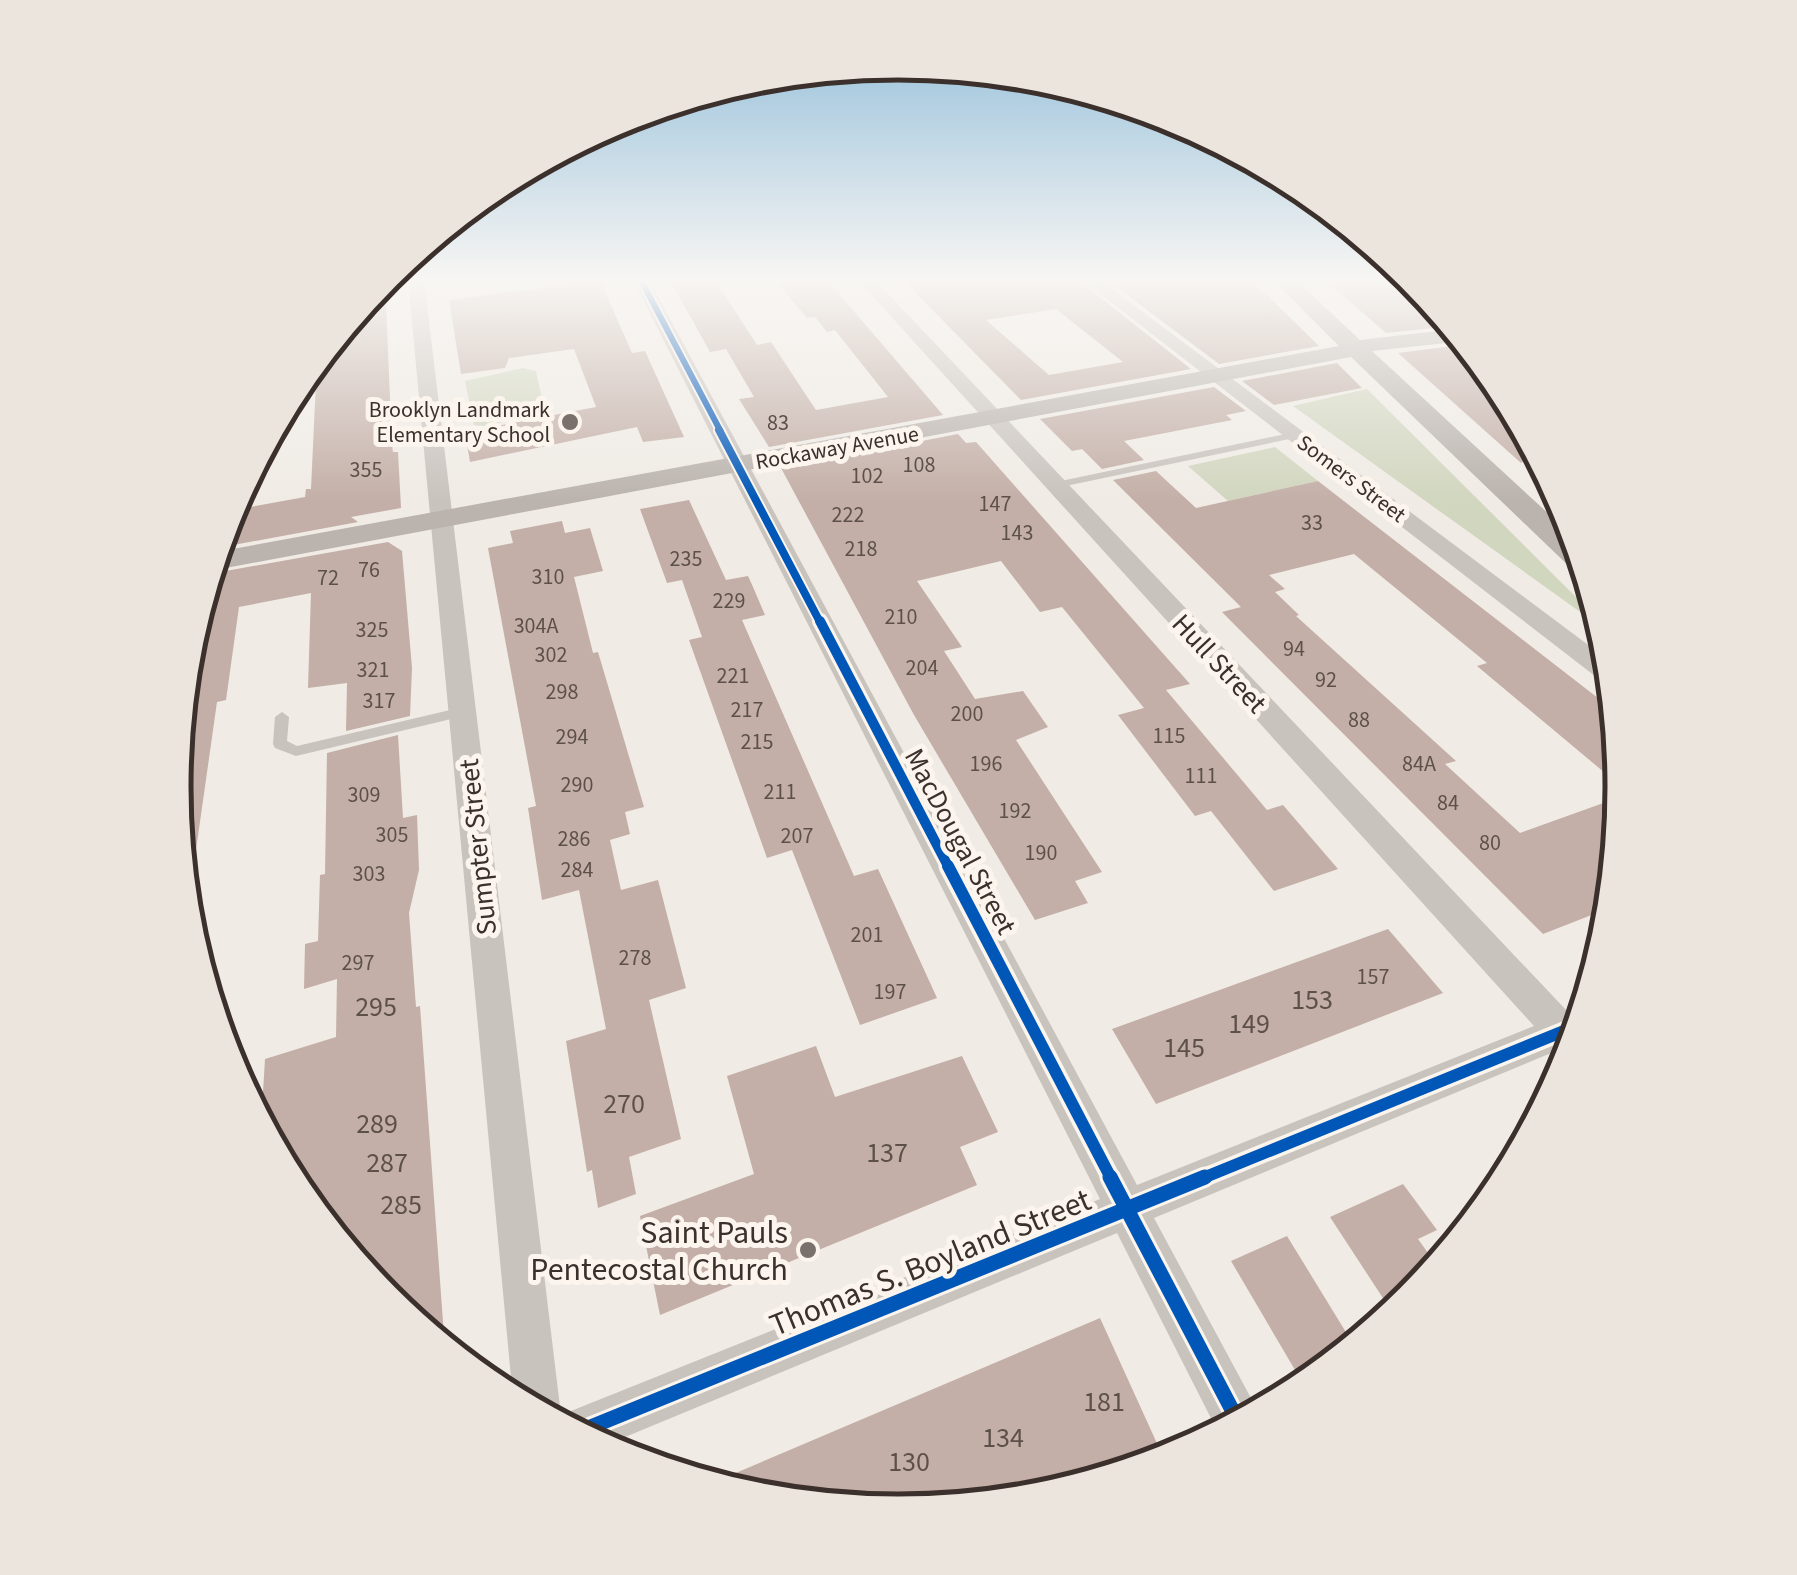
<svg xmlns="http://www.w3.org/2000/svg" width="1797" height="1575" font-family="'Source Sans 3',sans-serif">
<rect width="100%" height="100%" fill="#f0ebe5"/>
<path fill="#d1d6bf" d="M523,368L536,371L545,413L484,426L474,425L465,381Z
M1367,389L1603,624L1604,629L1293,406Z
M1275,447L1318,481L1228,501L1188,466Z"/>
<path fill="#c3afa7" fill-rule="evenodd" d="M381,280H385L392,445L393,452H398L401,508L351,517L358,522L217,548L228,511L305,497L306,489H311L317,359Z
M569,280H600L632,353L645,351L684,437L643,442L637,427L470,462L465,432L596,407L574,349L509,358L505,368L461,374L449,300L571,284Z
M670,280H715L757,345L771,342L816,410L888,397L835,330L827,332L815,317L807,318L775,280H827L943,415L769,447L739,399L754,397L726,349L710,352Z
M903,280H1078L1191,369L1021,400ZM1056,309L1123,362L1049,375L986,320Z
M1107,280L1254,282L1319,346L1219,364Z
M1325,280H1416L1453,326L1386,333Z
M1468,344L1502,385L1536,449L1521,463L1398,353Z
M1337,363L1362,388L1274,405L1242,381Z
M1214,387L1246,411L1226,415L1232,420L1124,441L1144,460L1102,469L1082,449L1072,451L1040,419Z
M958,434L966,443L976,442L1190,684L1166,690L1267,810L1283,805L1338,869L1274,891L1211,811L1195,816L1118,715L1144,708L1062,607L1040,612L1001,561L917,581L962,647L944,651L975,699L1023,691L1048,727L1016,740L1102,872L1075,881L1088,903L1035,920L914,715L781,468Z
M1156,471L1196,508L1318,481L1616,712L1623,788L1477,666L1487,663L1354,554L1269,575L1285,589L1275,592L1299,615L1296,616L1456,761L1445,764L1520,833L1623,796L1612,907L1543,934L1222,612L1241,607L1113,480Z
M689,500L726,580L748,576L753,587L765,615L742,620L854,876L878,869L937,998L860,1025L792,850L767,858L689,640L702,637L682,580L667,583L640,509Z
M562,521L565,533L590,528L603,571L574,577L593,653L598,652L644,807L625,812L630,834L610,840L621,890L658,880L686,988L649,1000L681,1139L629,1157L636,1194L598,1208L592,1170L587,1172L566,1041L606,1029L579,890L542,900L528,808L536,806L488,548L513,543L510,531Z
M388,542L402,551L412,668L410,716L346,731L347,683L308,688L311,593L239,607L226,700L217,702L193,871H182L174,786L188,646L209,574Z
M398,735L403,818L417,815L419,870L409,913L416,1007L420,1006L445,1349L385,1300L295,1190L261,1125L265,1059L336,1037L337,979L304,989L305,944L318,941L320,875L325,874L327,753Z
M1388,929L1443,993L1156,1104L1112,1029Z
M816,1046L835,1097L962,1056L998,1132L960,1147L977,1185L660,1315L640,1216L754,1174L727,1076Z
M1403,1184L1437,1230L1418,1239L1438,1267L1394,1315L1330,1217Z
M1287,1236L1355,1347L1305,1387L1231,1261Z
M1100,1318L1165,1461L1039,1499L898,1512L756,1498L710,1484Z"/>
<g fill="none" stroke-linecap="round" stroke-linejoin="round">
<path fill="#c9c3be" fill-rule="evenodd" d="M1295,432L1299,433V437L1056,488L1051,485L1056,482Z
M463,707L468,709L470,712L468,715L296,756L275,748L273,744L275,717L282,712L289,717L287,741L297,746Z"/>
<path fill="#c9c3be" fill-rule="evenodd" d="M408,280H424L561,1415L1100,1199L633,280H649L1137,1185L1534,1026L858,280H875L1568,1012L1585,1009L1570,1058L1556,1051L1154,1218L1259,1413L1219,1434L1117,1233L601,1447L513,1399Z
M1082,280H1100L1611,662L1613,686L1604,683Z"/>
<path fill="#bab3ae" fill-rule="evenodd" d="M1273,280H1296L1360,340L1455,329L1465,341L1372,351L1577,540L1587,573L1574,571L1351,357L210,571L216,552L1339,346Z"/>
<defs>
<path id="cycleway-far4" d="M641,280L721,432"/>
<path id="cycleway-far3" d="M719,430L821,624"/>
<path id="cycleway-far2" d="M820,621L949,868"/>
<path id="cycleway-far1" d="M948,866L1112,1180
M1198,1180L1581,1024"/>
<path id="cycleway" d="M1110,1177L1239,1423
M576,1433L1205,1177"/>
</defs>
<use href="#cycleway-far4" stroke="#fbf5ee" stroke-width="10"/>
<use href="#cycleway-far3" stroke="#fbf5ee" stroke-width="12"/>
<use href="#cycleway-far2" stroke="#fbf5ee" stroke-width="16"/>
<use href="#cycleway-far1" stroke="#fbf5ee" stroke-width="19"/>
<use href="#cycleway" stroke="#fbf5ee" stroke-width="21"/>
<use href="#cycleway-far4" stroke="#0057b8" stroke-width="6"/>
<use href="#cycleway-far3" stroke="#0057b8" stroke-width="8"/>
<use href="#cycleway-far2" stroke="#0057b8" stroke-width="10"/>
<use href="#cycleway-far1" stroke="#0057b8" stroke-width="12"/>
<use href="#cycleway" stroke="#0057b8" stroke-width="15"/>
</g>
<linearGradient id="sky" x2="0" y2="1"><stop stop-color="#8bbad8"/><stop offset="0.56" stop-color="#f8f6f3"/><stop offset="1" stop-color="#f8f6f3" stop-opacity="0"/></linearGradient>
<rect width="1797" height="501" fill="url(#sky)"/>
<g fill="#7a716c" stroke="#fbf5ee" stroke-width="4">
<circle cx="570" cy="422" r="10"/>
<circle cx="808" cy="1250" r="10"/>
</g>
<g text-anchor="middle" stroke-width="10" stroke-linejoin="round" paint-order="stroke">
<g font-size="22" fill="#3b302b" stroke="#fbf5ee" text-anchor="end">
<text x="550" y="417">Brooklyn Landmark<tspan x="550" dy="25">Elementary School</tspan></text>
</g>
<g font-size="22" fill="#5d504a">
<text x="778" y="430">83</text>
<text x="919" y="472">108</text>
<text x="366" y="477">355</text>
<text x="867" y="483">102</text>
<text x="995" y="511">147</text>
<text x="848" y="522">222</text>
<text x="1312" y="530">33</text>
<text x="1017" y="540">143</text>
<text x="861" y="556">218</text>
<text x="686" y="566">235</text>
<text x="369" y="577">76</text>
<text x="548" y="584">310</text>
<text x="328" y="585">72</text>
<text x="729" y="608">229</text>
<text x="901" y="624">210</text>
<text x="536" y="633">304A</text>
<text x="372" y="637">325</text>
<text x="1294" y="656">94</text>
<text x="551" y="662">302</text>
<text x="922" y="675">204</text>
<text x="373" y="677">321</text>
<text x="733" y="683">221</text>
<text x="1326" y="687">92</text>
<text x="562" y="699">298</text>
<text x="379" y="708">317</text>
<text x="747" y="717">217</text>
<text x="967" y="721">200</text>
<text x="1359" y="727">88</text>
<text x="1169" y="743">115</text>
<text x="572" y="744">294</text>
<text x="757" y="749">215</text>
<text x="986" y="771">196</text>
<text x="1419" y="771">84A</text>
<text x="1201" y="783">111</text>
<text x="577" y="792">290</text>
<text x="780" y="799">211</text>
<text x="364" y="802">309</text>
<text x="1448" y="810">84</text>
<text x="1015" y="818">192</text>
<text x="392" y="842">305</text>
<text x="797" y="843">207</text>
<text x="574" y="846">286</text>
<text x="1490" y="850">80</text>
<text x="1041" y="860">190</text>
<text x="577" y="877">284</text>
<text x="369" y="881">303</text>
<text x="867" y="942">201</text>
<text x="635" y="965">278</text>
<text x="358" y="970">297</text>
<text x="1373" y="984">157</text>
<text x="890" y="999">197</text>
</g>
<g font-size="22" fill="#3b302b" stroke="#fbf5ee">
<text transform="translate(837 447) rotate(-10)" y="8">Rockaway Avenue</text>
<text transform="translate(1352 478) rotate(37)" y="8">Somers Street</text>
</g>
<g font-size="28" fill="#3b302b" stroke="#fbf5ee">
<text transform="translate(1220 663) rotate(47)" y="10">Hull Street</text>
<text transform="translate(961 841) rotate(62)" y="10">MacDougal Street</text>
<text transform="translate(477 847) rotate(-96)" y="10">Sumpter Street</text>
</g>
<g font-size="28" fill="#5d504a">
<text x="1312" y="1009">153</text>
<text x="376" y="1016">295</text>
<text x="1249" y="1033">149</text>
<text x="1184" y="1057">145</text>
<text x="624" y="1113">270</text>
<text x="377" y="1133">289</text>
<text x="887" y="1162">137</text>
<text x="387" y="1172">287</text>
<text x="401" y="1214">285</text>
<text x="1104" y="1411">181</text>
<text x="1003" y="1447">134</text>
<text x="909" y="1471">130</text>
</g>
<g font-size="32" fill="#3b302b" stroke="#fbf5ee" text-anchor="end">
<text x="788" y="1243">Saint Pauls<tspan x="788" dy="37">Pentecostal Church</tspan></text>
</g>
<g font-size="32" fill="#3b302b" stroke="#fbf5ee">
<text transform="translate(930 1262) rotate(-22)" y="11">Thomas S. Boyland Street</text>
</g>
</g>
<path d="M0 0H1797V1575H0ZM191 787a707 707 0 1 1 1414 0a707 707 0 1 1-1414 0Z" fill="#ece5de" fill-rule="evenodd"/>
<path fill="none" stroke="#3b302b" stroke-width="5" d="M191 787a707 707 0 1 1 1414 0a707 707 0 1 1-1414 0Z"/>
</svg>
